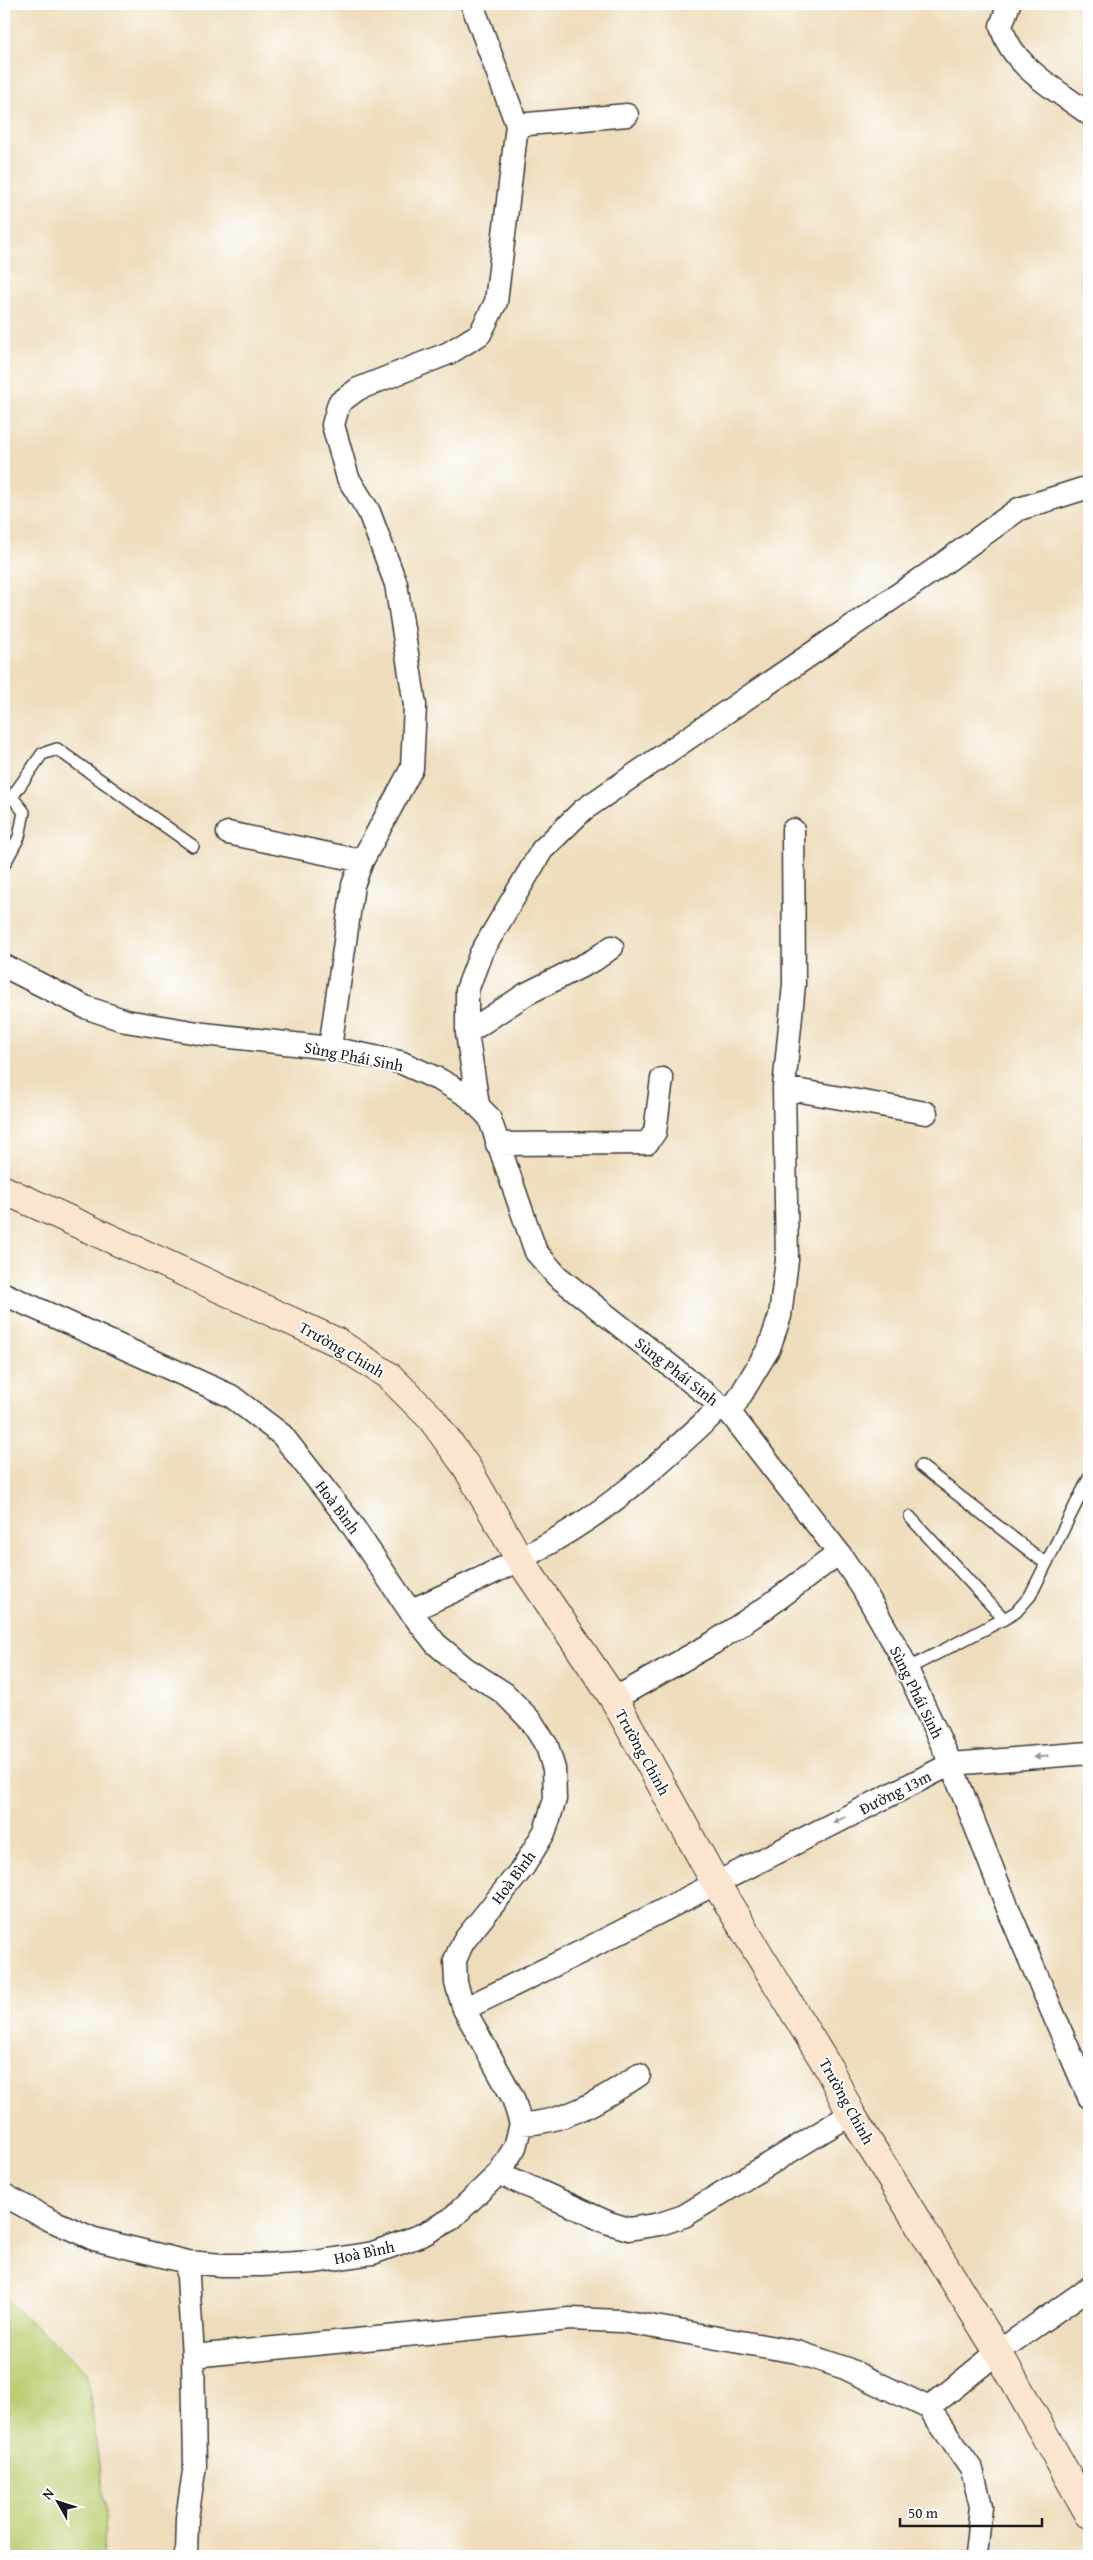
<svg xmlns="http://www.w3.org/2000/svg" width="1093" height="2560" font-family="'Gentium Book Plus',serif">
<rect width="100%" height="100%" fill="#fff"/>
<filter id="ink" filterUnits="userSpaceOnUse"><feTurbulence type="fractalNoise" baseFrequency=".02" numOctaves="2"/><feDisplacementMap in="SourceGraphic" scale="10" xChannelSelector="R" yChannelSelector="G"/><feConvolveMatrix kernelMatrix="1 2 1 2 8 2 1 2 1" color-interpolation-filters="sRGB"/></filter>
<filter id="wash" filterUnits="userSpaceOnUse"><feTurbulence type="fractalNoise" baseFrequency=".0096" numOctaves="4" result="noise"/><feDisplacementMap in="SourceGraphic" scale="20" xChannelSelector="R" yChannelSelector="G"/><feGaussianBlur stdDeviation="1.12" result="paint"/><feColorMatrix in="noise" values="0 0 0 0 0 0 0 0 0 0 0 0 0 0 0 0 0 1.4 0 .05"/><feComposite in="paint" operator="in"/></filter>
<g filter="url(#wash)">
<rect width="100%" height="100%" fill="#eeddbc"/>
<path fill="#bacd71" stroke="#6b7446" d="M4,2298L87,2372L106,2518L103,2556H4Z"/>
</g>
<g filter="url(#ink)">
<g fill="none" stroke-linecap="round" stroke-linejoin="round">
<defs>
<path id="lane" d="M4,865L19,837L24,812L12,797L42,754L57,749L193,846
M921,1466L1045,1563
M910,1517L1004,1619
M907,1669L1004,1619L1016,1612L1030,1596L1089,1478"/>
<path id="street" d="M1009,4L1001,26C1012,67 1057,90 1089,114
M517,125L627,115
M228,833L362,861
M4,966L85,1007L126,1021L204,1034L330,1048L400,1062L440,1080L468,1096L489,1117L536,1252L557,1276L730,1413L839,1553L862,1587L899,1652L951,1764L1009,1911L1089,2097
M467,1033L526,994L594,960L612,947
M330,1048L353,885L362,861L412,768L415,705L396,584L369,512L348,478L333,425L339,403L358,389L449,353L480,334L496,302L517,125L472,4
M784,1088L926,1113
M478,1105L467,1033V990L481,953L542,850L583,810L937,568L1019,509L1089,487
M497,1144L647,1143L655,1132L662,1079
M4,1294L231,1396L282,1435L348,1519L410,1611L436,1644L465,1668L504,1693L531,1721L547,1746L554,1769L555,1799L545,1831L524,1866L463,1942L455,1960L456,1983L464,2009L513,2098L521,2124L515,2147L499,2173L451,2219L424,2234L373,2253L315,2262L263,2265H222L187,2262L94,2239L48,2219L4,2195
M730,1413L769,1348L780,1316L787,1260L784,1088L794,984L793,830
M410,1611C471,1583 532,1557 588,1519C637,1486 679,1445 722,1406
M614,1699L713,1643L767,1607L839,1553
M464,2009L579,1953L951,1764L1089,1753
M521,2124C567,2123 602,2099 639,2075
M499,2173L609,2223L629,2229L660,2224L684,2216L851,2114
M193,2356L570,2319L621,2321L797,2352L845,2368L929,2408L972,2470L981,2506L976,2556
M929,2408L998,2352L1089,2288
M186,2556L187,2518L195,2465L193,2356L187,2262"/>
<path id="secondary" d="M4,1190L337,1342L389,1376L431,1418L466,1466L520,1560L614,1699L715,1882L829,2069L851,2114L998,2352L1089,2514"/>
</defs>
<use href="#lane" stroke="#3c3934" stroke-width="14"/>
<use href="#street" stroke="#3c3934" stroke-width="25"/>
<use href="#secondary" stroke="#3c3934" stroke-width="30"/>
<use href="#lane" stroke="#fff" stroke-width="11"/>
<use href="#street" stroke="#fff" stroke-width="22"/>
<use href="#secondary" stroke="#fbe5cf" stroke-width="28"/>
</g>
<defs><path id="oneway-solid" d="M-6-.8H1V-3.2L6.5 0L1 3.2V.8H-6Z" transform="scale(1.25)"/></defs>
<g fill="#999">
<use href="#oneway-solid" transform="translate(1041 1757) rotate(176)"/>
<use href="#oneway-solid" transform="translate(839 1820) rotate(153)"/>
</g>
</g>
<g text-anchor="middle" stroke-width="4" stroke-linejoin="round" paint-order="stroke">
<g font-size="16" fill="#1c1c1c" stroke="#fff">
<text transform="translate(354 1056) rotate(11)" y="6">Sùng Phái Sinh</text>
<text transform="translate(342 1349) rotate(30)" y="6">Trường Chinh</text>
<text transform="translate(677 1371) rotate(38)" y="6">Sùng Phái Sinh</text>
<text transform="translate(338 1507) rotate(53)" y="6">Hoà Bình</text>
<text transform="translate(917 1692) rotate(64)" y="6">Sùng Phái Sinh</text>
<text transform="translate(643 1752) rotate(61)" y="6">Trường Chinh</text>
<text transform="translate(895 1792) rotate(-27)" y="6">Đường 13m</text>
<text transform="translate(513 1877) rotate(-53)" y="6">Hoà Bình</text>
<text transform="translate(847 2101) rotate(61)" y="6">Trường Chinh</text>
<text transform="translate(364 2252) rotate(-12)" y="6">Hoà Bình</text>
</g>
</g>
<rect width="1093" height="2560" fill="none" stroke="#fff" stroke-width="20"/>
<g transform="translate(58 2502) rotate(309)" stroke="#ffffff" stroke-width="4" paint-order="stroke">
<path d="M0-4L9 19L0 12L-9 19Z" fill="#1c1c1c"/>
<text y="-8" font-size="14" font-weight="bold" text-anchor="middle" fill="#1c1c1c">N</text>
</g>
<path d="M900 2518v8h142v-8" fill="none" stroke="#1c1c1c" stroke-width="2.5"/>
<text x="908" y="2518" font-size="15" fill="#1c1c1c" stroke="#ffffff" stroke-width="4" paint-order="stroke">50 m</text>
</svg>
